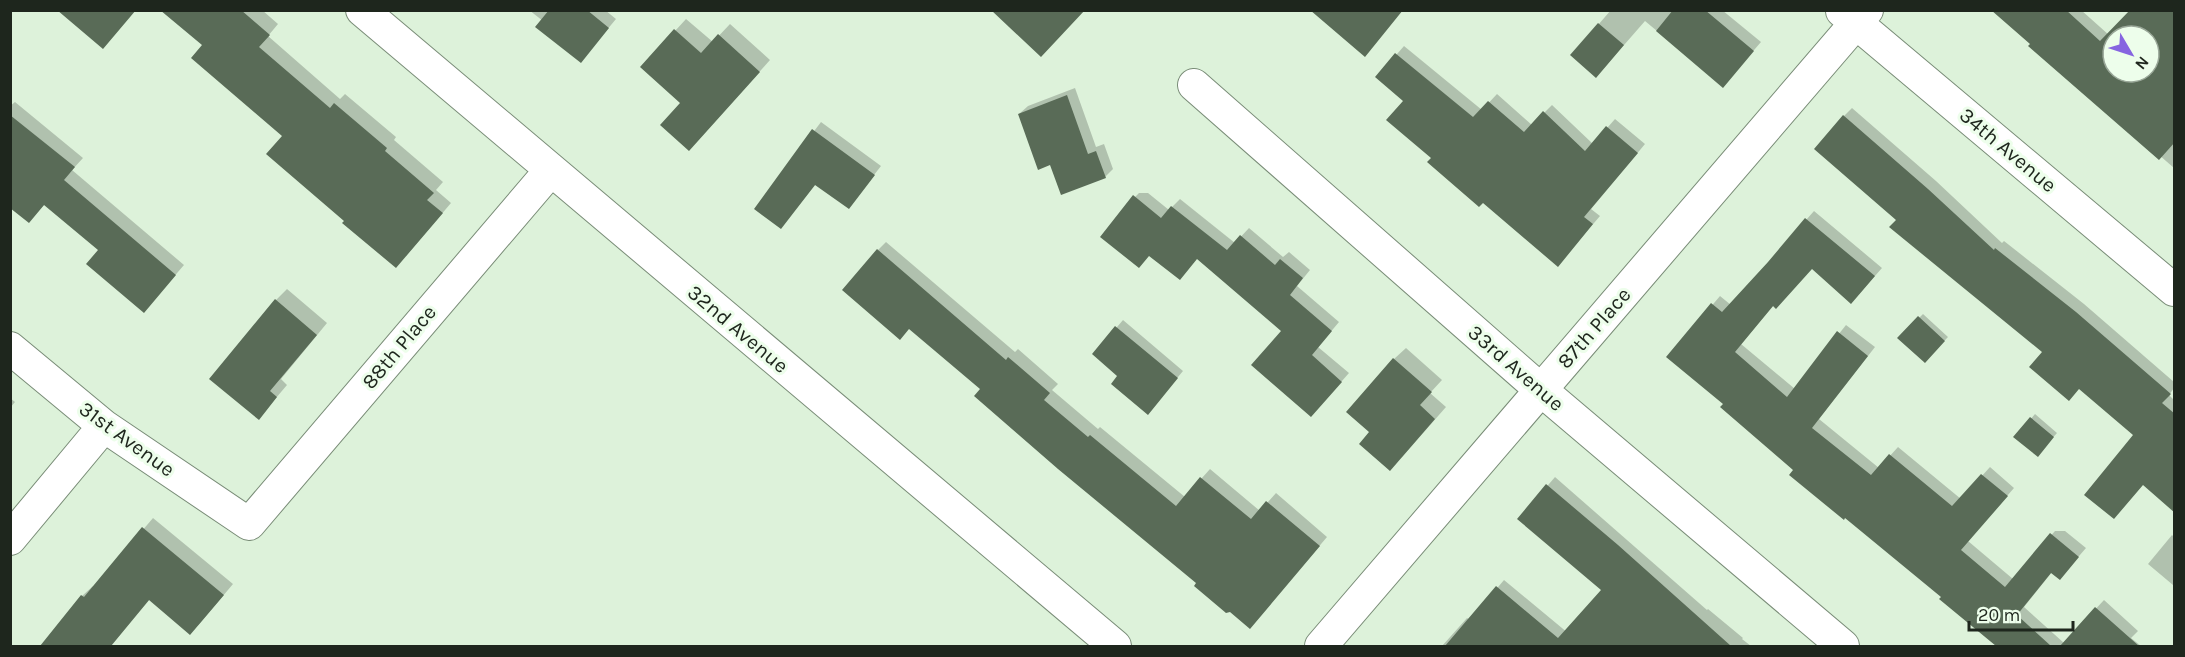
<svg xmlns="http://www.w3.org/2000/svg" width="2185" height="657" font-family="Karla,sans-serif">
<rect width="100%" height="100%" fill="#ddf2da"/>
<path fill="#0003" fill-rule="evenodd" d="M163,10H262L278,24L268,36L340,99L345,94L396,137L394,140L443,182L436,190L451,203L406,256L346,221L284,135L204,44Z
M529,10H605L616,19L581,61L543,21Z
M1611,10H1722L1761,42L1723,86L1645,21L1604,68L1572,55Z
M1993,10H2081L2109,35L2174,10V168ZM2113,36H2149V72H2113Z
M686,19L713,42L730,24L770,60L700,138L682,103L642,67Z
M1404,46L1482,110L1497,94L1532,125L1552,105L1593,144L1615,119L1645,144L1591,209L1600,216L1565,257L1433,158L1405,100L1377,77Z
M1075,88L1096,147L1104,144L1113,169L1105,177L1019,114L1028,106Z
M15,102L83,158L72,170L184,265L153,301L100,250L45,204L29,221L10,171V106Z
M1852,108L1936,181L2002,243L2004,241L2084,304L2174,382V388L2169,395L2174,400V511L2135,435L1898,219L1844,116Z
M821,122L881,166L849,207L816,184L781,227L756,208Z
M1139,193H1148L1169,210L1180,199L1235,243L1249,228L1283,257L1289,252L1310,270L1297,286L1339,322L1318,347L1349,373L1319,407L1283,331L1130,202Z
M1814,211L1882,268L1859,294L1812,267L1774,305L1741,344L1795,389L1846,325L1875,347L1819,419L1879,468L1898,447L1961,499L1990,467L2014,488L1968,541L2013,579L2055,531H2065L2086,548L2067,570L2052,572L2024,607L2064,643L2104,600L2138,631L2131,638L2141,646H1998L1941,599L1943,596L1795,470L1725,404L1668,357L1720,296L1731,305Z
M886,242L1015,352L1018,349L1058,384L1052,390L1098,429L1100,427L1185,497L1210,469L1260,511L1276,493L1327,537L1258,618L1198,583L982,389L878,250Z
M287,289L327,323L281,379L287,385L259,418L276,300Z
M1923,314L1948,337L1925,361L1899,338Z
M1123,320L1183,371L1154,406L1094,354Z
M1406,348L1442,380L1430,393L1446,407L1402,457L1371,431L1394,359Z
M10,398L15,402L10,408Z
M2035,414L2057,433L2041,451L2015,437Z
M1555,477L1707,610L1708,609L1743,638L1742,639L1751,646H1609L1578,618L1604,590L1519,519Z
M153,518L233,584L201,622L190,633L150,599L111,646H42L82,596L93,586L94,587Z
M2172,535L2174,537L2173,585L2148,564Z
M1504,580L1574,638L1566,646H1442L1467,618L1470,620Z"/>
<path fill="#596b57" fill-rule="evenodd" d="M57,10H136L103,49Z
M160,10H241L270,35L259,47L330,108L334,103L387,148L385,151L434,193L427,200L443,213L396,268L342,223L344,221L266,154L282,136L191,58L202,45Z
M549,10H587L609,28L581,63L535,27Z
M991,10H1085L1041,57Z
M1310,10H1403L1365,57Z
M1673,10H1705L1754,51L1723,88L1656,31Z
M1991,10H2066L2100,41L2130,10H2175V142L2159,160L2028,46L2030,44ZM2113,36H2149V72H2113Z
M1598,23L1624,45L1596,78L1570,55Z
M674,29L701,53L718,34L760,72L689,151L660,125L680,103L640,67Z
M1395,53L1473,117L1488,101L1524,132L1543,111L1585,151L1606,126L1638,153L1584,217L1593,224L1558,267L1483,203L1479,207L1427,162L1431,158L1386,120L1403,101L1375,77Z
M1067,95L1088,154L1096,151L1106,178L1061,195L1050,165L1038,170L1018,114Z
M10,115L75,167L64,180L176,275L144,313L86,264L98,250L44,205L29,223L10,208Z
M1843,115L1928,189L1994,250L1995,248L2076,312L2171,394L2162,403L2175,414V513L2143,485L2114,519L2084,495L2133,435L2079,389L2069,401L2029,367L2042,352L1889,227L1896,220L1814,149Z
M812,129L875,175L849,209L815,185L781,229L754,209Z
M1133,195L1161,218L1171,206L1227,250L1240,235L1275,265L1280,259L1303,278L1290,295L1332,331L1312,355L1342,382L1311,417L1251,365L1281,331L1197,259L1180,280L1149,256L1139,268L1100,237Z
M1805,218L1875,276L1851,304L1812,269L1776,309L1773,306L1735,352L1787,397L1837,331L1868,356L1812,428L1871,475L1889,454L1952,506L1981,474L2008,496L1961,550L2005,587L2050,533L2079,557L2060,580L2051,573L2017,615L2051,646H1996L1939,599L1941,597L1845,518L1844,520L1789,475L1793,470L1720,407L1723,404L1666,357L1711,303L1722,312L1768,262Z
M877,249L1006,360L1008,357L1050,393L1044,400L1088,437L1090,435L1176,506L1200,477L1251,519L1266,501L1320,546L1250,629L1230,612L1226,613L1194,586L1196,583L1058,469L974,396L980,389L909,329L900,340L842,290Z
M275,299L317,335L270,391L277,397L259,420L209,379Z
M1918,316L1945,341L1925,363L1897,338Z
M1115,326L1178,378L1148,415L1111,384L1117,376L1092,354Z
M1393,358L1432,392L1420,405L1435,419L1390,471L1359,444L1369,432L1346,412Z
M2030,417L2054,437L2038,457L2013,437Z
M1546,484L1618,545L1731,646H1445L1496,586L1558,638L1601,590L1517,519Z
M142,527L224,595L190,635L149,600L111,646H40L81,595L84,597Z
M2095,607L2139,646H2060Z"/>
<g fill="none" stroke-linecap="round" stroke-linejoin="round">
<defs>
<path id="minor" d="M362,10L1115,646
M1842,11L2174,290
M1194,85L1541,390L1843,646
M10,348L104,426L249,524L550,171
M10,539L104,426
M1321,646L1867,10"/>
</defs>
<use href="#minor" stroke="#798c77" stroke-width="34"/>
<use href="#minor" stroke="#fff" stroke-width="32"/>
</g>
<g text-anchor="middle" stroke-width="6" stroke-linejoin="round" paint-order="stroke">
<g font-size="21" fill="#1e261d" stroke="#edfeeb">
<text transform="translate(2008 150) rotate(40)" y="7">34th Avenue</text>
<text transform="translate(1594 328) rotate(-49)" y="7">87th Place</text>
<text transform="translate(738 329) rotate(40)" y="7">32nd Avenue</text>
<text transform="translate(399 347) rotate(-50)" y="7">88th Place</text>
<text transform="translate(1516 368) rotate(41)" y="7">33rd Avenue</text>
<text transform="translate(127 439) rotate(36)" y="7">31st Avenue</text>
</g>
</g>
<rect width="2185" height="657" fill="none" stroke="#1e261d" stroke-width="24"/>
<g transform="translate(2131 54) rotate(129)"><circle r="28" fill="#edfeeb" stroke="#9aa899" stroke-width="1.5"/>
<path d="M0-4.5L10 22L0 15L-10 22Z" fill="#8665e0"/>
<text y="-9" font-size="16" font-weight="bold" text-anchor="middle" fill="#1e261d">N</text>
</g>
<path d="M1969 621v9h104v-9" fill="none" stroke="#1e261d" stroke-width="3"/>
<text x="1978" y="621" font-size="18" fill="#1e261d" stroke="#edfeeb" stroke-width="4.5" paint-order="stroke">20 m</text>
</svg>
